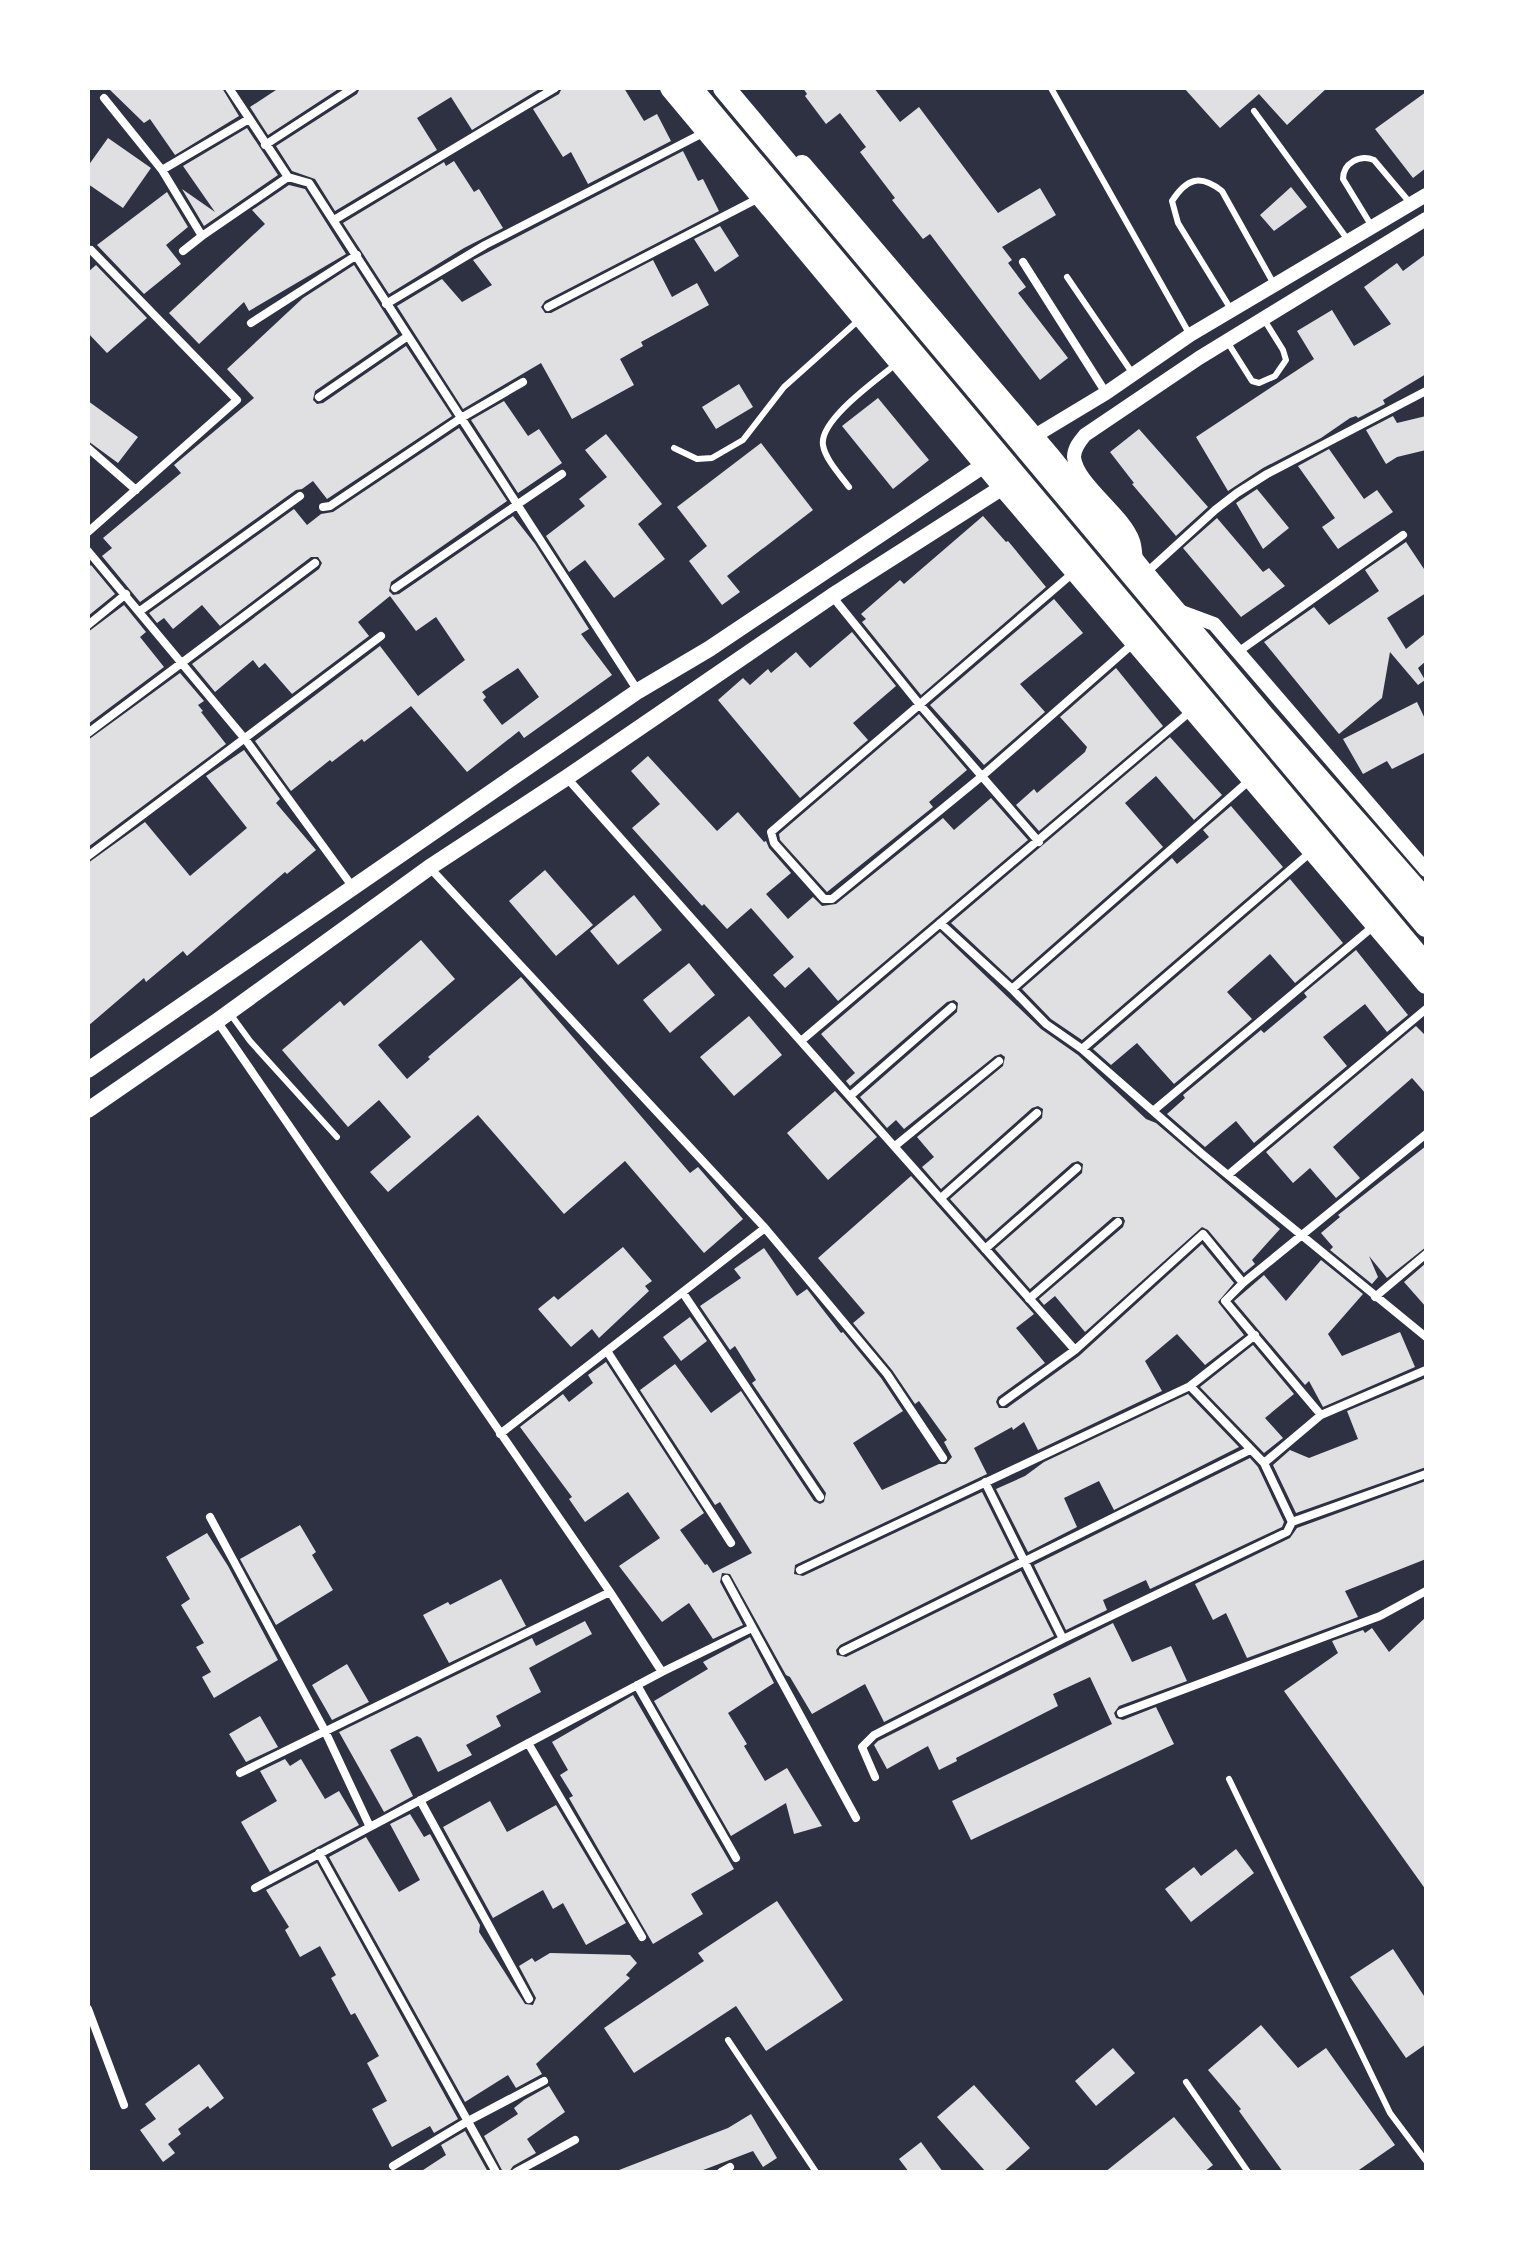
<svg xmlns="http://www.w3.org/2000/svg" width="1514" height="2260" font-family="Overpass,sans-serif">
<rect width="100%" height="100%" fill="#2d3142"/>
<path fill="#e0e0e3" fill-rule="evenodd" d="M108,88H222L239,116L175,155L150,119L144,123Z
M279,88H340L268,135L250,107Z
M360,88H541L472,130L451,97L417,118L437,150L335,211L315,179L292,171L276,146L357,94Z
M562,88H624L644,121L657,114L671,141L588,184L571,152L563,157L533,109L559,94Z
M803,88H874L900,122L919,107L998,213L1040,188L1056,215L1002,247L1012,260L1008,263L1026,287L1018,293L1068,358L1040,380L930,234L923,239L892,200L895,198L860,152L866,147L840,113L826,124L805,96L807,94Z
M1184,88H1327L1287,125L1259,94L1220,128Z
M1426,92V168L1413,178L1375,129Z
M247,128L278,175L204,226L182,189L215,212L183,166Z
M108,138L151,168L123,208L88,184V166Z
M683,151L698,181L703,179L719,211L545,301L541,307L545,313H551L653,260L672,297L697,283L709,305L641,342L643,346L620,359L634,385L572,419L541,363L463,409L397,306L442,279L462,302L492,285L473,260Z
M454,161L474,192L479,189L503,228L464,248L389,294L343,223L444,162L446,166Z
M289,185L305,189L346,254L249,311L244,302L199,344L169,313L265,224L252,210Z
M1291,187L1307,207L1274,231L1260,215Z
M167,192L188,227L166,245L181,264L144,294L97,245Z
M720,226L739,256L715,272L694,239Z
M1426,254V374L1383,400L1385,404L1358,418L1356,416L1350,418L1321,438L1263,468L1228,491L1196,437L1314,359L1297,331L1332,310L1354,346L1391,324L1364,287L1397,263L1403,271Z
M96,265L147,318L107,353L88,333V272Z
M354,265L398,334L315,391L313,400L317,404L323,403L406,346L452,416L327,499L313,481L302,489L296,490L140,602L102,556L112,548L103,538L181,473L174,465L254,398L227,369L303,298Z
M739,384L753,407L716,429L702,407Z
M878,398L929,460L893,489L842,426Z
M88,401L138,437L118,463L88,441Z
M504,401L528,436L539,429L562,463L518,493L471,420Z
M1393,416L1397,423L1426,416V450L1397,457L1386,464L1366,430Z
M459,428L507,501L391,582L389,591L393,595L399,594L513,516L535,544L589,629L581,634L612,675L524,738L519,731L467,772L411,706L364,742L362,739L332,762L330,760L291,791L255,741L380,646L418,696L465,660L436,617L416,631L390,596L358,622L369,636L292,694L265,663L259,668L253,660L215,692L192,664L319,569L322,563L318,557H311L220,626L202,605L173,629L164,618L157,623L149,613L294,509L307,525L321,514L333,512ZM518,668L539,697L502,725L483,700L486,697L482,692Z
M1139,429L1208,507L1176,536L1132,484L1134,483L1110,452Z
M606,434L662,504L638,524L665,559L614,598L585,560L569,572L546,536L585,506L579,499L607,477L585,450Z
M761,443L813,510L727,576L740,592L722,605L689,561L707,546L677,507Z
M1329,449L1364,499L1377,490L1393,512L1338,549L1322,527L1335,518L1298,466Z
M1257,489L1289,528L1263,549L1236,503Z
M983,516L1006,542L1008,541L1046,587L921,695L862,622L866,619L861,614L900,580L904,584Z
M1217,518L1263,572L1269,568L1285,586L1241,617L1183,548Z
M1406,542L1426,572V593L1387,618L1406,649L1426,633V661L1418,668L1425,680L1418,685L1390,652L1382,698L1339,734L1264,642L1314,607L1329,625L1379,591L1365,570Z
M91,565L115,594L88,616V568Z
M1054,599L1083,633L1020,684L1045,712L984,765L930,705Z
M124,605L146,632L140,637L164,667L88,724V632Z
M852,632L896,686L853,723L868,740L800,798L718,700L743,678L750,685L768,669L771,673L796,652L810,668Z
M1116,668L1163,726L1039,831L1016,805L1034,789L1037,793L1085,752L1087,747L1060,717Z
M180,673L204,701L198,705L203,711L201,712L226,744L88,847V740Z
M1417,702L1426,721V752L1392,769L1387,761L1363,774L1343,739Z
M919,714L967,770L929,802L933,807L827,892L780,840L779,834Z
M1170,737L1222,795L1194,820L1156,776L1125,803L1163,847L1012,980L951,923Z
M244,750L280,799L276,803L316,850L287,874L285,872L187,956L183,951L146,982L144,978L88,1026V863L145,822L190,876L247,828L206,776Z
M648,756L717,831L738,812L764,842L766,841L769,848L791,873L766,894L788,919L813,897L822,906L836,904L943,818L954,830L991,798L1028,840L838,1001L809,967L785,988L773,975L794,957L751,908L727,929L704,904L702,906L632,828L660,804L631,771Z
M1231,806L1283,867L1082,1040L1051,1019L1022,989L1172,858L1177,864L1209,837L1203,830Z
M545,870L593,925L556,956L509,901Z
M1290,879L1343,943L1295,983L1270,954L1227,992L1252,1019L1174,1084L1137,1043L1111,1065L1093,1049Z
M634,895L662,930L618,965L590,931Z
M940,932L1041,1029L1078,1055L1146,1119L1156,1123L1280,1229L1252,1260L1255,1264L1244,1273L1208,1230L1202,1227L1085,1332L1055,1296L1044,1305L1039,1299L1123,1227L1125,1221L1123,1217H1113L1030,1289L995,1249L1082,1173L1083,1164L1078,1161L1072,1163L986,1239L950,1199L1042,1118L1043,1109L1038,1106L1032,1108L941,1189L922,1167L934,1157L917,1137L1003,1066L1005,1057L1001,1054L995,1056L904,1129L896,1120L887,1128L860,1097L957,1012L958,1003L954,1000L947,1002L850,1086L846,1081L855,1073L821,1034Z
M421,940L455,979L378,1045L407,1079L430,1059L428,1057L521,977L690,1173L698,1167L743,1219L704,1253L625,1161L564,1214L478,1115L388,1192L370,1172L411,1137L379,1100L348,1127L282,1050L340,1001L344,1006Z
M1356,950L1408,1015L1387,1032L1365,1004L1323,1037L1347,1066L1254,1143L1236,1121L1205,1147L1167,1114L1185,1098L1183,1095L1261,1030L1264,1033L1307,997L1304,993Z
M689,963L715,995L670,1033L643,1000Z
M749,1016L782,1055L734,1096L700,1057Z
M1416,1026L1426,1036V1094L1412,1078L1333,1147L1360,1178L1336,1198L1310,1168L1293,1183L1266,1152Z
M835,1091L877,1137L828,1180L787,1133Z
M1426,1146V1247L1387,1278L1369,1256L1378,1277L1372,1284L1330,1250L1333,1247L1321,1233L1340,1217L1338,1215Z
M911,1176L1034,1314L1016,1328L1045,1363L998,1397L996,1402L999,1408H1007L1079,1356L1202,1244L1234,1283L1218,1302L1244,1335L1205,1365L1177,1334L1145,1361L1162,1391L1038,1450L1024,1422L1013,1430L1012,1427L974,1448L987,1474L795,1565L794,1574L803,1576L982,1492L1015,1558L840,1645L836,1650L837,1655L846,1657L1021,1571L1054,1636L884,1722L865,1684L812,1714L790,1677L786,1675L730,1574L722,1573L720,1582L743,1625L713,1639L689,1603L662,1622L619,1566L660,1538L628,1492L585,1522L569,1499L572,1497L520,1427L563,1394L569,1402L593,1383L588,1375L606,1362L704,1513L680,1530L705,1565L707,1564L713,1573L752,1553L720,1502L715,1505L640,1390L675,1364L711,1413L741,1391L814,1501L820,1504L824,1502L826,1493L752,1383L756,1380L735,1346L730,1350L700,1306L741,1278L734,1269L764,1248L797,1296L807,1289L841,1333L843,1332L881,1378L903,1411L853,1443L882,1490L939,1464H946L952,1457L944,1442L947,1440L919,1401L915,1404L892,1370L853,1323L865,1313L818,1258Z
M623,1247L652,1281L645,1286L649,1291L599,1338L592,1329L571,1347L538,1309L554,1296L558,1300Z
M1321,1260L1363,1294L1328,1334L1342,1356L1400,1332L1415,1367L1323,1407L1309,1381L1305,1385L1234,1301L1264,1275L1286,1301Z
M1426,1263V1307L1404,1282Z
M690,1317L707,1341L681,1361L663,1337Z
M1253,1345L1294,1394L1265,1418L1283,1438L1264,1453L1200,1387Z
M1426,1378V1467L1296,1513L1273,1465L1290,1450L1309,1458L1358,1439L1347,1411Z
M1188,1394L1239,1447L1114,1510L1099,1481L1064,1498L1077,1527L1028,1552L996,1489L1025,1476L1044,1462Z
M1250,1458L1258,1467L1284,1522L1282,1527L1150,1589L1146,1580L1103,1600L1107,1610L1066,1630L1034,1565Z
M1426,1481V1559L1345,1591L1358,1617L1247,1658L1226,1613L1213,1620L1195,1584L1290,1538L1297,1528Z
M300,1525L316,1552L312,1555L333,1590L276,1625L240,1559Z
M207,1533L228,1566L278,1660L214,1698L202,1677L211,1672L196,1647L204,1643L181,1605L190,1599L166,1557Z
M501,1579L526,1626L449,1663L423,1615L448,1602L450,1605Z
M1426,1617V1890L1284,1691L1338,1653L1332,1641L1363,1630L1365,1633L1372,1628L1389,1652Z
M585,1621L592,1634L529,1668L541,1692L496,1716L501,1726L466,1745L472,1755L438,1772L421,1738L417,1736L390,1750L413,1796L384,1812L339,1732L532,1638L536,1646Z
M1113,1623L1132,1662L1171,1646L1187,1681L1119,1706L1114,1713L1116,1718L1123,1720L1156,1707L1174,1744L971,1840L952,1801L1112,1724L1090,1677L1053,1694L1058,1706L956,1758L957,1761L939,1770L928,1746L887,1769L874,1745L878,1741Z
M750,1637L774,1683L728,1713L747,1744L744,1746L765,1781L787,1768L822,1826L794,1834L786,1803L731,1836L654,1701L708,1669L703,1662Z
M347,1664L369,1702L332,1720L312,1685Z
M633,1695L734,1869L691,1894L703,1914L653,1944L569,1798L573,1796L560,1775L568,1770L552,1742Z
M260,1716L278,1747L246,1762L229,1734Z
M285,1759L290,1766L301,1759L325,1799L339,1791L359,1825L270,1872L241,1822L277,1801L260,1771Z
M490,1801L507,1832L556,1805L626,1923L586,1945L563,1903L553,1909L543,1890L493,1918L443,1827Z
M410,1814L424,1837L430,1834L480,1925L479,1932L525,2004L533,2005L536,1998L519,1966L532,1958L535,1962L550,1953L630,1955L637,1963L626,1975L630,1978L536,2064L542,2074L516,2088L508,2075L465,2102L329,1857L366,1837L399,1892L420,1880L390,1824Z
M1236,1849L1254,1873L1191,1922L1165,1889L1194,1867L1201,1876Z
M317,1863L458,2119L434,2133L430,2126L392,2147L372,2109L387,2101L367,2063L379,2056L355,2013L351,2015L331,1978L336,1975L320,1946L300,1957L285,1930L289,1927L266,1890Z
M777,1901L843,2000L766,2051L736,2006L634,2073L604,2028L704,1961L698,1953Z
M1393,1949L1426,1999V2044L1406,2058L1350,1977Z
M1261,2025L1298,2068L1326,2048L1395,2145L1356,2172H1283L1239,2111L1241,2109L1208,2070Z
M1113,2048L1135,2073L1096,2106L1075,2081Z
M199,2064L224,2098L210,2109L208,2106L178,2129L181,2134L168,2144L175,2153L163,2162L140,2130L156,2119L145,2104Z
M974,2085L1030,2148L1003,2172H986L937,2117Z
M549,2086L565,2112L527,2139L536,2153L513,2166L509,2172H503L484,2136L518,2114L514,2108L524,2100Z
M751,2114L777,2158L763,2167L753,2151L698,2172H620L619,2170L728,2128Z
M1174,2117L1213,2165L1204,2172H1105Z
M465,2131L488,2172H420L446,2155L441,2145Z
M921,2142L943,2172H909L899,2159Z"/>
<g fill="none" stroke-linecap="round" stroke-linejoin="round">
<path stroke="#fff" stroke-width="6" d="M1051,88L1190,335
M1254,111L1348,240
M1371,225L1343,179C1343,163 1360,154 1374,160L1411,204
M1067,277L1133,374
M1232,311L1178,223L1172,201C1187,178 1200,174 1222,191L1275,286
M1228,343L1252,381L1259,383L1275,376L1286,360L1283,350L1263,318
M674,448L697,459L712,458L743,440L784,387L860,319
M849,487C841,476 825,459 823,445C819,420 878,379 896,364
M231,1015L250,1041L337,1137
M1229,1779L1390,2113L1426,2161
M728,2040L816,2172
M1186,2082L1248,2172"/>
<path stroke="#fff" stroke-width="8" d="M229,88L288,177L309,183L638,691
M104,98L162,170L202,236L288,177
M265,145L353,88
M162,170L249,119
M334,220L555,88
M183,251L202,236
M1023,262L1106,393
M386,304L485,245L705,132
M548,307L759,198
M251,323L357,255
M319,397L408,336
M88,448L136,490
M323,507L330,506L461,418L523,382
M88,532L237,400L91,250
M88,551L245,739L352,886
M1147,572L1215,510L1237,493L1267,474L1426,391
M1073,573L771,832L774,843L824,899H832L981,777L1135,642
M395,588L562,474
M832,596L920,705L1039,842
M140,611L300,496
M88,625L126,594
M1238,652L1403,535
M88,733L315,563
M567,778L1075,1350
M88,856L381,636
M430,868L765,1228L887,1374L943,1458
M940,923L1012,989L1046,1024L1082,1049L1201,1153L1426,1337
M1012,989L1251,779
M217,1021L610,1592L662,1672
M801,1041L1192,710
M1082,1049L1312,851
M850,1096L952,1007
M1153,1111L1375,925
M895,1146L999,1061
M1228,1175L1426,1009
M941,1198L1037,1113
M985,1249L1077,1168
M683,1293L820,1497
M1375,1297L1426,1254
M1029,1299L1118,1222
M607,1351L731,1543
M1190,1386L1264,1463L1292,1522
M1003,1402L1075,1350L1203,1234L1243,1283
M1321,1415L1225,1301L1243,1283L1426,1134
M500,1434L765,1228
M1264,1463L1321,1415L1426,1370
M985,1482L1063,1639
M210,1517L325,1731L370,1827
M800,1570L1190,1386L1255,1335
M726,1579L856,1818
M843,1651L1250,1450
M637,1685L736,1858
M1121,1713L1380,1616L1426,1591
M528,1743L642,1937
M240,1773L610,1592
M875,1777L862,1747L874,1735L1063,1639L1287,1532L1292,1522L1426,1474
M420,1800L529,1999
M319,1853L496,2172
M255,1888L662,1672L752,1628
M88,2009L124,2105
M393,2166L468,2121L544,2081
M516,2172L575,2140
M721,2172L730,2167"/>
<path stroke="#fff" stroke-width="14" d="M1033,437L1106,393L1190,335L1426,195
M1136,560C1135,554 1135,546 1133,541C1123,513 1076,483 1074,457C1074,448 1080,441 1085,435L1199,358L1426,219
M1179,611L1214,624L1426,870"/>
<path stroke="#fff" stroke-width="16" d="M88,1070L638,691L709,649L984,465
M88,1110L217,1021L430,867L566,778L832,596L1003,487"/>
<path stroke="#fff" stroke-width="20" d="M670,88L1003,487L1426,984
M802,165L1051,457L1145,574L1265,716L1426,899"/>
<path stroke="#fff" stroke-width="22" d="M691,88L1426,965
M724,88L1426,926"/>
</g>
<rect width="1514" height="2260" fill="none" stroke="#ffffff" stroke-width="180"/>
</svg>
